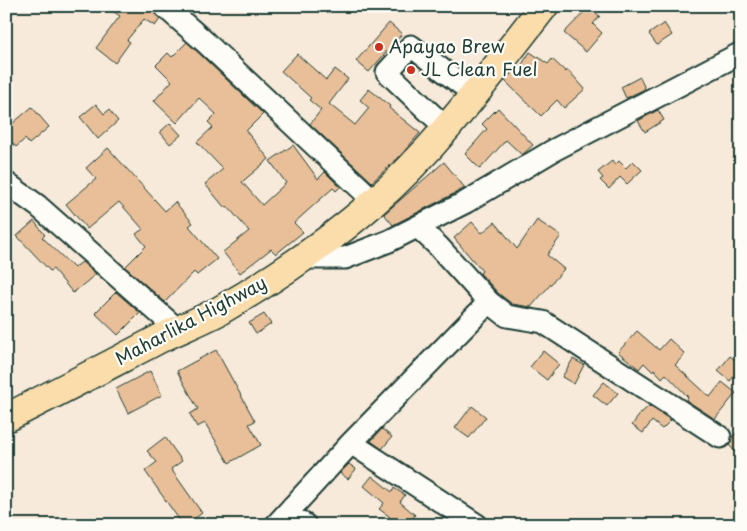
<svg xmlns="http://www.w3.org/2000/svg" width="747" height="531" font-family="'Playpen Sans',sans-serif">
<rect width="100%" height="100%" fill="#f7eada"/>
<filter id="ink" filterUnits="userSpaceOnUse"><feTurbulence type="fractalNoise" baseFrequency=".02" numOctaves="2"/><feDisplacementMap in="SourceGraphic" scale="10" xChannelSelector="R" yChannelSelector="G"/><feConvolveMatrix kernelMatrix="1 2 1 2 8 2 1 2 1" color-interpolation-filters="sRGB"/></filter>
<g filter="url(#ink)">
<path fill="#e8bf98" stroke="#1f3d34" d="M105,6H152V10L160,19L155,26L144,19L127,40L130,42L115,63L96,48L120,16Z
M588,8L600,16L593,24L602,33L586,52L564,33Z
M389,23L402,34L369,72L356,61Z
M664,23L672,35L657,45L649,34Z
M187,42L263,114L246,131L269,159L242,182L262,205L286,183L270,161L293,145L318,179L325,172L340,187L336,191L333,188L294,223L303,232L276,254L271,249L240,273L223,252L249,231L227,206L225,208L205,184L223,169L197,142L213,127L208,122L216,114L199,98L177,123L154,101L172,81L156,65L168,53L172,57Z
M530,52L548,64L552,59L566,72L568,70L585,89L564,108L557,100L541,116L505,81L516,67L519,69Z
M297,54L326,80L335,69L348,79L329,104L355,125L369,108L360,100L369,89L390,106L389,108L420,133L400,156L372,182L310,124L321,110L309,100L311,98L281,71Z
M640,77L645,89L626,98L621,87Z
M96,104L104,114L109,110L118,121L98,139L80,117Z
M32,107L49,127L29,144L25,139L16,147L6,135V129Z
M498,108L533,145L522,155L506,140L480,169L465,154L487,129L482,124Z
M658,110L664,120L645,132L638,121Z
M170,123L181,135L170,144L160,132Z
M108,148L165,211L175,202L193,223L189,226L217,259L197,275L194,272L165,302L125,267L146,246L136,234L143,229L119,202L87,229L66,204L96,179L86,168Z
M612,161L615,165L619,161L626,168L633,161L642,170L627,184L620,177L609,189L600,180L603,178L598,172Z
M444,162L465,188L393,225L384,214Z
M537,220L561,236L547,255L564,269L531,307L512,304L498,293L480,273L482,271L454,238L472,222L482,233L495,222L517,249Z
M34,221L45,235L42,237L74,268L82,262L96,274L73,293L53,269L50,271L17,236Z
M116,292L140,313L118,335L95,313Z
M264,314L271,324L256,334L249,323Z
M637,331L659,350L669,339L685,354L675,365L710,397L722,382L736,393L715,419L686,400L688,397L666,374L662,378L654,369L652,371L644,363L639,369L618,352Z
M216,350L255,421L249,424L261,445L229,463L205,423L197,427L190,414L198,409L177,371Z
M543,351L559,364L547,380L530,367Z
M730,356L741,365V367L730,381L718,371Z
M573,359L584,365L574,384L562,377Z
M150,371L162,395L128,413L116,389Z
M604,382L618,393L607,406L593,395Z
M472,406L486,417L469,438L455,428Z
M649,406L671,420L662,429L652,421L643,433L632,425L641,413Z
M382,429L392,437L382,449L371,441Z
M741,430V458L729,445L732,437Z
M165,437L182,461L171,469L202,513L186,525H183L145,471L157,462L147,451Z
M349,464L356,469L348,479L340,473Z
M372,476L392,492L394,488L405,495L400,502L415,515L407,525H384L390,517L379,509L384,503L364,486Z"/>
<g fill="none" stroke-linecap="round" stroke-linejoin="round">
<defs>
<path id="minor" d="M164,6L205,42L375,202
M446,128L387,72L411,46L474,94
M6,183L38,206L178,330
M418,227L438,246L489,302L507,316L543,322L720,437
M304,258H345L389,241L466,202L554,150L741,53
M351,443L477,525
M287,513L305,525
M276,525L351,443L489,302"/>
<path id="major" d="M6,418C58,392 109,365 161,338C180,329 200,321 219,311C273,280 326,244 373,203C439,146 490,74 544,6"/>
</defs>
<use href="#minor" stroke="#1f3d34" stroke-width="25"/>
<use href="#major" stroke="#1f3d34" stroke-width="31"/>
<use href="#minor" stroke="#fdfcf7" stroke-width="21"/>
<use href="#major" stroke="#faddab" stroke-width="28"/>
</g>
</g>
<g fill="#c8321e" stroke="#fdfcf7" stroke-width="2">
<circle cx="379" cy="47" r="5"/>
<circle cx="411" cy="70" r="5"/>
</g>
<g text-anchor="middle" stroke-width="4.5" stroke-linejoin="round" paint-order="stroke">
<g font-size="18" fill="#1f3d34" stroke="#fdfcf7" text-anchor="start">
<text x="389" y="53">Apayao Brew</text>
<text x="421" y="76">JL Clean Fuel</text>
</g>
<g font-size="18" fill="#1f3d34" stroke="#fdfcf7">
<text transform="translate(191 321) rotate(-28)" y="6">Maharlika Highway</text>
</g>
</g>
<rect width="747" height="531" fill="none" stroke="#fdfcf7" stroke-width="25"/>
<rect x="12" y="12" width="722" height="506" fill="none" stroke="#1f3d34" stroke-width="2" filter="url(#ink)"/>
</svg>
